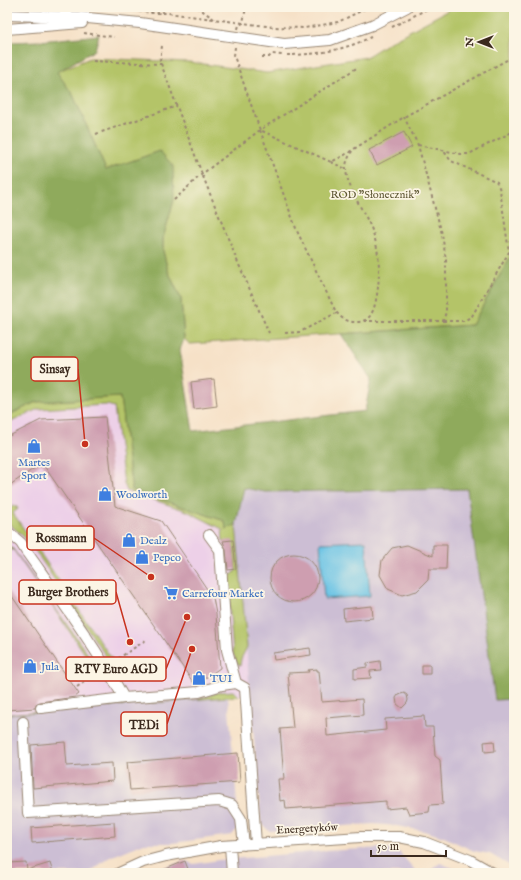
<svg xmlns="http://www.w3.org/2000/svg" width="521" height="880" font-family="'IM FELL English',serif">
<rect width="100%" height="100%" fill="#fcf5e5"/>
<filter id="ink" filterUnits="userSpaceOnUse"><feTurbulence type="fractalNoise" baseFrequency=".025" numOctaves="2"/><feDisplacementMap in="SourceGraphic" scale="8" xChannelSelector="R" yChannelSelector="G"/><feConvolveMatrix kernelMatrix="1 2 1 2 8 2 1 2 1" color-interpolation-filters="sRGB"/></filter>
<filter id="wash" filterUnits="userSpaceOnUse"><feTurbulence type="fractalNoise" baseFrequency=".012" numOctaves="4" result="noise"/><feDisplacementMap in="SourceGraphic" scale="16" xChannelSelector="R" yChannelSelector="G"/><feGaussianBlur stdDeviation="0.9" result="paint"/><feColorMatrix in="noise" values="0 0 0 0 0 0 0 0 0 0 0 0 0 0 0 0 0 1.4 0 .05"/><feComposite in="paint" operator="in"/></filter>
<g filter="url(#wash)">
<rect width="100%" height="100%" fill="#f6e1c7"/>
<path fill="#edd0e8" d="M120,397L225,521L226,529L236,525L251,696H239L7,714V416L36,402Z"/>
<path fill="#ccbed4" d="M243,488L265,492L467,488L495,700L514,699V868L490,854L474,851L444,837L424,831L397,826L374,824L269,831L261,823L236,525Z
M228,697L239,827L232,835L172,843H144L108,858L89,873H7V714Z
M383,848L399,852L415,870V873H144L185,861L194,864L219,860L324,851Z
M440,863L458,870L463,873H427Z"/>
<path fill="#b4c467" stroke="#787742" d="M454,7H514V250L472,325L190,344L184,339L181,299L168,271L163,251V238L174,200L160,151L106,170L73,95L56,72L90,58L189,62L267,73L366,57L393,40Z
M120,397L132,490L225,521L226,529L236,525L247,647L241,659L240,666L237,663L233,654L227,578L228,576L233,574L236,570L234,548L223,541L222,529L187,511L127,491L124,484L114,407L107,405L38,409L7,424V416L36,402Z
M13,506H16L18,509L13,513L112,659L109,661L32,546L23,536L7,522V511Z
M7,543L13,549L97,667L96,670L13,549L7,553Z
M233,691L239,696L228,697L38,712L7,714L198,699L219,692Z"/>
<path fill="#8faa5c" stroke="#656a3d" d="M99,35L95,50L57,72L73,95L106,170L160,151L173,166L174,200L163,238V251L168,271L181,299L184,339L180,350L193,431L365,411L371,379L341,334L472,325L514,250V699L495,700L467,489L265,492L244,488L236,525L226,529L225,521L132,490L120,397L36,402L7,416V42L40,41Z"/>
<path fill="#68c2e5" stroke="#527682" d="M366,541L370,596L324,599L320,543Z"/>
<g id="blocks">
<path fill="#ce9eb0" d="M404,132L412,147L377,165L369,150Z
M214,379L217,406L194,409L191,382Z
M105,417L115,506L161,521L213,598L216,614L220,668L195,685L42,463L7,487V437L41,420Z
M233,540L236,569L228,570L226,550L223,541Z
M407,545L433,556V545H447L446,569H429L428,580L417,591L402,595L388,589L380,575L382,560L392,548Z
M270 578a24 24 0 1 1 48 0a24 24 0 1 1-48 0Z
M7,589L79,694L75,697L40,702L37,703L35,708L7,710Z
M372,606L373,618L344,621L343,609Z
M310,648L311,655L274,660L273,653Z
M380,661L381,670L370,671L371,678L354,679V669L367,667V663Z
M422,665H430V674H422Z
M317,669V671H319L322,702L362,699L363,715L326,718L327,736L386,730L385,719L424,716L425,727H433L435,756L440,760L443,804L430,805L429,812L409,814L406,807L386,809V801L286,809L285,800L280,801L278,779H284L280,729L293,728L288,673L309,672L308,670Z
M404,693L407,695L408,700L407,703L402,708L397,704L396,698L398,695Z
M494,741L495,751L485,752L484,742Z
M65,742L67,766L112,763L113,781L33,788L31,745Z
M238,753L240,782L130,790L127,762Z
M114,822L115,836L32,843L31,828Z
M185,861L188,869L177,873H156Z
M26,862L27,870L50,863L53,873H9L8,863Z"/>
</g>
</g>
<g filter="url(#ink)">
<use href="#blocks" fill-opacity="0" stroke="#988672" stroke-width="1"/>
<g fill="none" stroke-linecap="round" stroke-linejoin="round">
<defs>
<path id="minor" d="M7,15L77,17L140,23L284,44L330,40L372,25L407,7
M7,29L82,23
M7,531L21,543L26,551C60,599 95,646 124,698
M209,535L220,550L227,650L236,683
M41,708L124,698L199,692L222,685L236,683L245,688L256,844
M23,722L28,813L219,801L232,805L241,819L244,845
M230,846L232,873
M119,873L143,862L166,856L221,846L361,837H399L424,842L470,860L493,873"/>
</defs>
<use href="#minor" stroke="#988672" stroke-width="12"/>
<path stroke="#988672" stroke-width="2" stroke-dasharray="3 3" stroke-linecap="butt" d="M109,7L151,13H168L243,23L274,27L305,28L338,22L369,7
M158,7L164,13
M197,7L214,19
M151,13L153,7
M392,27L431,7
M238,29L239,25L243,23L246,7
M84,33L114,37
M162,46L160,61L202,174L236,258L269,333
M235,47L234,56L260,130L331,162L343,156L404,117L514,56
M287,55C316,55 345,50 371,37
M262,57H269L272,54L282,55
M93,61L161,64
M260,130L297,231L333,306C338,317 346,323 359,322C363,321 367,320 370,316C375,309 377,296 378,287C380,270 379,252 374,236C368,215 346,189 346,168C346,161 349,157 352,151
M96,134L177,106
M418,145L461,154H469L514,131
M331,162L346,169
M174,200L202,174L260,130L358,67
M364,321H443L446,312V260L442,234L418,145L404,117
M443,321H464L472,316L509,252L500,190L497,182L451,161L443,150
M285,333L300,332L336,313
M113,662L146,640
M77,687L97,673"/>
<use href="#minor" stroke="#fff" stroke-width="10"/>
</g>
</g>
<defs>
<symbol id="shop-bare" viewBox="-9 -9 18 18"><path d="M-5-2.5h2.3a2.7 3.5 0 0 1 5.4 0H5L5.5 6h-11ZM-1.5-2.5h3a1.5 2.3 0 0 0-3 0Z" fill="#3f7fe0" stroke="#fcf5e5" stroke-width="2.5" paint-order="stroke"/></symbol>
<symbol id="supermarket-bare" viewBox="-9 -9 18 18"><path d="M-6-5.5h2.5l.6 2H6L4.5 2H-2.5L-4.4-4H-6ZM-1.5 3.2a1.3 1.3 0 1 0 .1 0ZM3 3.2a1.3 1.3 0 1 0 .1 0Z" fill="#3f7fe0" stroke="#fcf5e5" stroke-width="2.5" paint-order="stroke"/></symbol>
</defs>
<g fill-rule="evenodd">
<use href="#shop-bare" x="24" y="436" width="20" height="20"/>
<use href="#shop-bare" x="95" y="484" width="20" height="20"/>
<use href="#shop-bare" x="119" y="530" width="20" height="20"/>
<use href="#shop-bare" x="132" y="547" width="20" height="20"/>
<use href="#supermarket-bare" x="161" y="583" width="20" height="20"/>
<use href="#shop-bare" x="20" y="656" width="20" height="20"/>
<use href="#shop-bare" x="189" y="668" width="20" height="20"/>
</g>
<g text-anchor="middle" stroke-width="3.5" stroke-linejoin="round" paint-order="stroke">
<g font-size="11" fill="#5f5834" stroke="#fcf5e5">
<text x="375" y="198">ROD "Słonecznik"</text>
</g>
<g font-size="11" fill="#366cbe" stroke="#fcf5e5" text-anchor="start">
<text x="34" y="466" text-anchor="middle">Martes<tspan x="34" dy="13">Sport</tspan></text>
<text x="116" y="498">Woolworth</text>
<text x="140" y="544">Dealz</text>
<text x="153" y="561">Pepco</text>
<text x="182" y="597">Carrefour Market</text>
<text x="41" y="670">Jula</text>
<text x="210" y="682">TUI</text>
</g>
<g font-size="11" fill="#3b2a1e" stroke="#fcf5e5">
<text transform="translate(307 828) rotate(-3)" y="4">Energetyków</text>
</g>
</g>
<path fill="none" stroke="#c8321e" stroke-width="1.5" d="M85 444L78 369M151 577L94 538M130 642L116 592M187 617L166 669M192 649L167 724"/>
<g fill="#c8321e" stroke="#fcf5e5" stroke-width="1.5">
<circle cx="85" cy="444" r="4"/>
<circle cx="151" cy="577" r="4"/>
<circle cx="130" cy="642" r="4"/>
<circle cx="187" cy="617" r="4"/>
<circle cx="192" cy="649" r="4"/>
</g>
<g fill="#fcf5e5" stroke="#c8321e" stroke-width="1.5">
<rect x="31" y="357" width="47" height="24" rx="4"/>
<rect x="27" y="526" width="67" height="24" rx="4"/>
<rect x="19" y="580" width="97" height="24" rx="4"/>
<rect x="66" y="657" width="100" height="24" rx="4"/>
<rect x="121" y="712" width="46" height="24" rx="4"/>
</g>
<g font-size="12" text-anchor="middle" font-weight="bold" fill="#3b2a1e">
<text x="55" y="373">Sinsay</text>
<text x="61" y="542">Rossmann</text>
<text x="68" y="596">Burger Brothers</text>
<text x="116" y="673">RTV Euro AGD</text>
<text x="144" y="729">TEDi</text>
</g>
<rect width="521" height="880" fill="none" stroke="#fcf5e5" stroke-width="24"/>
<g transform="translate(479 42) rotate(270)" stroke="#fcf5e5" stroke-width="3" paint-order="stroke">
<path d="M0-3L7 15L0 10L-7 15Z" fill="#3b2a1e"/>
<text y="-6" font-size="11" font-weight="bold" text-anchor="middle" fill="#3b2a1e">N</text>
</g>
<path d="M371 850v6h75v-6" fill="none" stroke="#3b2a1e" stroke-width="2"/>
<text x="377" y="850" font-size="12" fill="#3b2a1e" stroke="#fcf5e5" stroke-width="3" paint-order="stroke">50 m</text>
</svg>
